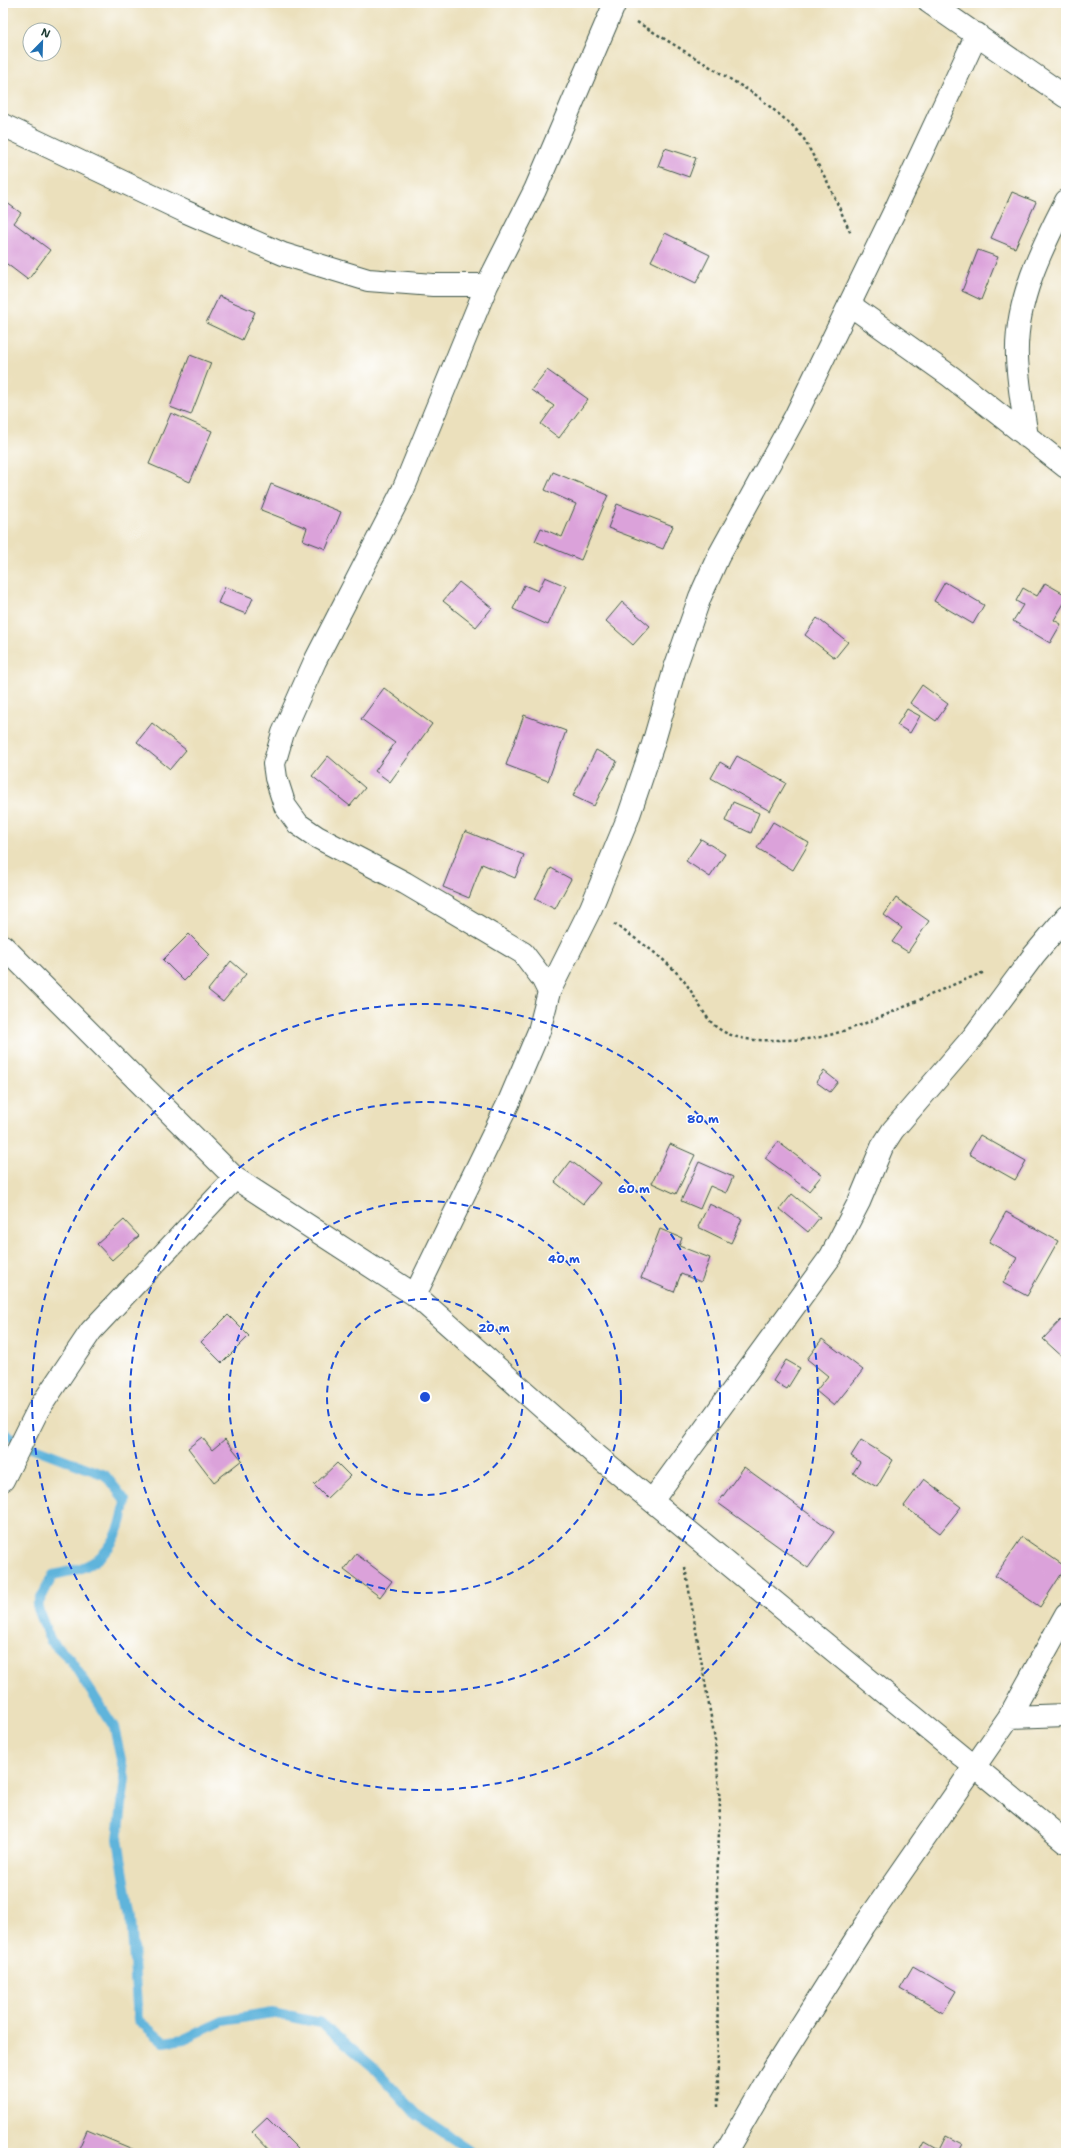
<svg xmlns="http://www.w3.org/2000/svg" width="1069" height="2156" font-family="'Shantell Sans',sans-serif">
<rect width="100%" height="100%" fill="#fff"/>
<filter id="ink" filterUnits="userSpaceOnUse"><feTurbulence type="fractalNoise" baseFrequency=".025" numOctaves="2"/><feDisplacementMap in="SourceGraphic" scale="8" xChannelSelector="R" yChannelSelector="G"/><feConvolveMatrix kernelMatrix="1 2 1 2 8 2 1 2 1" color-interpolation-filters="sRGB"/></filter>
<filter id="wash" filterUnits="userSpaceOnUse"><feTurbulence type="fractalNoise" baseFrequency=".012" numOctaves="4" result="noise"/><feDisplacementMap in="SourceGraphic" scale="16" xChannelSelector="R" yChannelSelector="G"/><feGaussianBlur stdDeviation="0.9" result="paint"/><feColorMatrix in="noise" values="0 0 0 0 0 0 0 0 0 0 0 0 0 0 0 0 0 1.4 0 .05"/><feComposite in="paint" operator="in"/></filter>
<g filter="url(#wash)">
<rect width="100%" height="100%" fill="#ebe0bc"/>
<g fill="none" stroke-linecap="round" stroke-linejoin="round">
<path stroke="#5fb4db" stroke-width="10" d="M3,1432L21,1443L105,1475L125,1500C123,1528 110,1558 81,1568C72,1571 62,1573 53,1575L37,1606L50,1640L70,1659L114,1727L125,1778L118,1839L131,1918L138,2020L164,2042L184,2039L223,2021L272,2013L321,2023L373,2067L416,2114L474,2153"/>
</g>
<g id="blocks">
<path fill="#dba2da" d="M665,148L696,158L689,177L658,166Z
M1012,192L1036,202L1015,248L991,238Z
M3,200L21,213L14,223L50,250L28,280L3,261Z
M665,233L710,255L696,283L651,261Z
M978,250L998,257L981,300L962,291Z
M219,296L255,312L242,340L206,323Z
M190,355L211,363L191,415L170,407Z
M547,370L588,399L559,438L541,424L554,406L531,390Z
M171,413L212,431L190,482L149,464Z
M553,472L608,495L581,560L535,541L541,528L562,537L576,504L545,490Z
M271,484L341,512L326,549L303,540L307,528L261,510Z
M617,504L673,526L663,549L608,528Z
M545,577L566,586L548,625L513,609L524,585L538,591Z
M459,582L492,608L476,627L443,601Z
M945,582L984,605L973,624L934,601Z
M1045,583L1066,595V600L1054,620L1061,624L1050,643L1013,621L1023,605L1016,601L1023,588L1037,596Z
M225,587L253,598L246,614L218,603Z
M622,602L650,626L633,645L606,621Z
M817,618L848,642L835,658L805,635Z
M922,685L948,704L936,721L910,703Z
M384,688L432,724L390,782L375,771L395,743L361,719Z
M907,709L920,716L910,733L897,725Z
M524,715L566,731L548,781L506,765Z
M152,723L186,750L170,769L137,742Z
M596,750L617,761L594,806L573,796Z
M328,756L365,788L350,806L312,776Z
M737,756L786,783L770,811L711,778L720,762L730,768Z
M733,802L759,813L751,833L725,821Z
M773,822L809,843L793,870L757,848Z
M465,831L524,855L515,878L482,864L469,898L443,887Z
M701,839L725,854L710,877L686,861Z
M551,868L571,879L555,909L535,899Z
M896,898L929,921L908,952L892,942L902,928L884,915Z
M189,934L210,955L184,981L163,960Z
M231,961L246,974L223,1002L208,990Z
M824,1071L838,1082L830,1092L816,1082Z
M980,1135L1026,1161L1015,1180L969,1154Z
M778,1142L822,1175L809,1191L765,1158Z
M670,1144L695,1155L676,1194L652,1183Z
M571,1161L600,1183L583,1204L555,1182Z
M699,1162L733,1177L726,1193L710,1186L700,1209L681,1201Z
M792,1194L820,1217L808,1232L780,1209Z
M709,1204L742,1219L731,1243L698,1227Z
M1006,1212L1058,1241L1027,1296L1003,1283L1017,1258L989,1242Z
M124,1220L139,1236L112,1260L97,1244Z
M660,1229L682,1238L679,1246L710,1258L701,1282L681,1274L674,1292L641,1278Z
M228,1315L249,1336L222,1363L201,1342Z
M1061,1320L1066,1325V1360L1043,1339Z
M822,1339L863,1370L834,1406L816,1391L828,1376L807,1359Z
M786,1360L800,1368L787,1389L773,1381Z
M202,1437L212,1450L225,1439L242,1460L214,1482L188,1448Z
M861,1440L893,1460L877,1487L853,1473L860,1462L851,1456Z
M337,1463L350,1476L327,1498L314,1485Z
M744,1467L834,1532L808,1568L718,1503Z
M924,1479L961,1507L940,1533L904,1506Z
M1022,1537L1066,1567L1040,1607L995,1576Z
M356,1554L392,1581L380,1597L344,1570Z
M913,1966L956,1991L943,2013L900,1988Z
M267,2118L298,2149L293,2153H272L252,2132Z
M87,2130L142,2153H77Z
M946,2136L962,2144L957,2153H919L925,2142L939,2150Z"/>
</g>
</g>
<g filter="url(#ink)">
<use href="#blocks" fill-opacity="0" stroke="#3e5548" stroke-width="1"/>
<g fill="none" stroke-linecap="round" stroke-linejoin="round">
<defs>
<path id="minor" d="M930,3L1066,97
M3,125L184,211L283,254L368,280L433,285H487
M850,305L950,376L1066,467
M1027,437C1023,410 1018,384 1017,357C1015,302 1041,249 1066,201
M3,946L235,1178L415,1295L596,1455L1066,1842
M549,992L591,908L628,818L653,744L675,668L700,597L718,557L795,417L896,208L977,34
M415,1295L508,1104L539,1031L549,992L542,978L523,953L405,883L317,837L298,824L285,806L276,778L274,764L283,733L315,661L403,490L487,285L535,190L615,3
M3,1480L38,1410L91,1331L235,1178
M652,1501L831,1256L859,1202L882,1147L893,1130L973,1037L1034,955L1066,917
M1009,1717L1066,1715
M725,2153L770,2075L864,1926L1009,1717L1066,1614"/>
</defs>
<use href="#minor" stroke="#3e5548" stroke-width="24"/>
<path stroke="#3e5548" stroke-width="2.5" stroke-dasharray="3 3" stroke-linecap="butt" d="M637,22L756,95L793,126L804,139L828,183L851,234
M614,924C639,941 664,957 684,981C695,995 702,1014 715,1026C731,1039 753,1041 773,1040C792,1040 814,1040 833,1034C886,1019 933,991 985,972
M685,1567L715,1740L720,1804L717,1885L718,2107"/>
<use href="#minor" stroke="#fff" stroke-width="22"/>
</g>
</g>
<g fill="none" stroke="#1d4ed8" stroke-width="2" stroke-dasharray="7 5">
<circle cx="425" cy="1397" r="98"/>
<circle cx="425" cy="1397" r="196"/>
<circle cx="425" cy="1397" r="295"/>
<circle cx="425" cy="1397" r="393"/>
</g>
<circle cx="425" cy="1397" r="6" fill="#1d4ed8" stroke="#fff" stroke-width="2"/>
<g font-size="12" text-anchor="middle" font-weight="bold" fill="#1d4ed8" stroke="#fff" stroke-width="3" stroke-linejoin="round" paint-order="stroke">
<text x="703" y="1123">80 m</text>
<text x="634" y="1193">60 m</text>
<text x="564" y="1263">40 m</text>
<text x="494" y="1332">20 m</text>
</g>
<rect width="1069" height="2156" fill="none" stroke="#fff" stroke-width="16"/>
<g transform="translate(42 42) rotate(23)"><circle r="19" fill="#ffffff" stroke="#a5b1ae"/>
<path d="M0-3L7 15L0 10L-7 15Z" fill="#1f6fb2"/>
<text y="-6" font-size="11" font-weight="bold" text-anchor="middle" fill="#1f3d34">N</text>
</g>
</svg>
